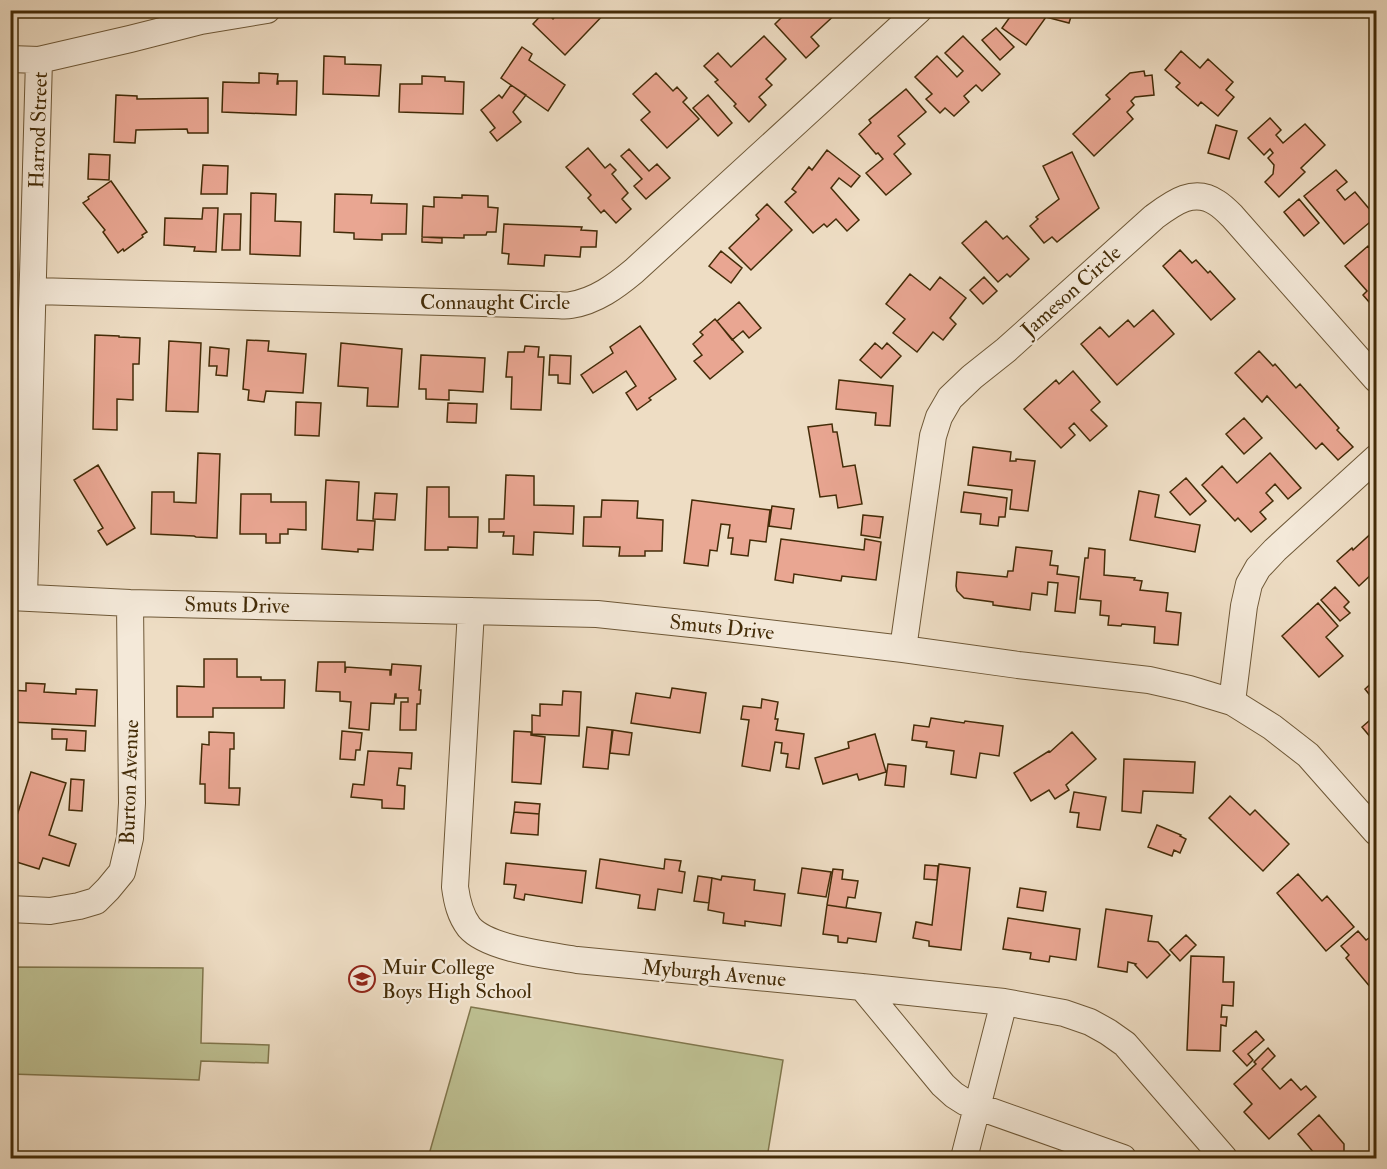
<svg xmlns="http://www.w3.org/2000/svg" width="1387" height="1169" font-family="'IM FELL Double Pica',serif">
<rect width="100%" height="100%" fill="#eeddc4"/>
<filter id="stains"><feTurbulence type="fractalNoise" baseFrequency=".00333" numOctaves="4"/><feColorMatrix values="0 0 0 0 .2 0 0 0 0 .09 0 0 0 0 .02 0 0 0 .5 -.17"/></filter>
<radialGradient id="worn" r=".72"><stop offset=".6" stop-color="#630" stop-opacity="0"/><stop offset="1" stop-color="#630" stop-opacity=".3"/></radialGradient>
<path fill="#bdbf91" stroke="#80764c" stroke-width="1.5" d="M11,967L203,968L201,1043L269,1045L268,1063L201,1061L199,1080L11,1074Z
M471,1007L783,1060L767,1158H428Z"/>
<path fill="#e9a692" stroke="#442c08" stroke-width="1.5" d="M561,10H608L565,55L533,24L545,11L553,19Z
M789,10H840L811,37L819,46L806,58L775,24Z
M1015,10H1073L1069,23L1046,17L1026,45L1002,28Z
M996,28L1014,47L1000,60L982,40Z
M764,36L786,59L766,79L772,85L759,97L766,105L749,122L734,106L736,104L715,82L718,80L704,66L718,53L731,67Z
M963,36L1000,74L982,91L976,85L964,96L969,102L954,116L945,108L940,113L926,99L932,94L915,77L937,56L957,77L963,71L945,53Z
M522,47L532,54L529,60L565,85L548,111L501,78Z
M1181,51L1200,68L1208,59L1233,82L1226,90L1234,97L1218,116L1201,102L1198,106L1176,87L1180,83L1165,70Z
M324,56L345,57V64L381,65L379,96L323,94Z
M1144,71L1145,76L1152,75L1154,95L1135,97L1131,101L1134,105L1127,112L1133,119L1094,156L1073,134L1110,99L1106,95L1130,73Z
M259,73L278,74L277,84H278V81H297L296,115L222,112L223,82L259,83Z
M656,73L673,91L677,87L687,98L683,102L699,119L667,148L641,120L650,112L633,94Z
M422,76L445,77V81L464,82L463,114L399,112L400,84H422Z
M511,85L526,95L513,112L521,122L497,141L490,132L495,128L481,110L499,95L502,98Z
M906,89L926,112L898,136L905,144L894,154L911,174L886,195L866,173L883,159L878,153L876,154L859,134L871,123L869,120Z
M116,95L137,96V99L208,98V133H188L187,129L136,130L135,143L114,142Z
M708,95L732,123L718,136L693,108Z
M1270,118L1281,130L1276,135L1283,143L1305,124L1325,145L1301,168L1305,172L1279,197L1265,182L1273,174L1274,165L1268,158L1273,153L1270,149L1264,155L1248,138Z
M1216,125L1237,131L1229,159L1208,153Z
M588,148L605,168L610,164L616,170L612,174L628,193L622,199L631,209L616,223L604,210L601,213L588,198L591,195L566,167Z
M629,149L649,171L657,164L670,178L646,199L634,186L642,179L621,156Z
M827,150L860,176L851,187L839,178L831,188L859,220L847,231L836,219L827,227L824,224L813,233L785,202L796,192L792,189L809,167L812,170Z
M1072,152L1099,208L1057,242L1052,237L1044,243L1030,226L1038,219L1036,217L1059,199L1043,166Z
M89,154L110,155L109,180L88,179Z
M203,165L228,166L227,194H201Z
M1336,170L1347,182L1337,190L1345,200L1355,192L1376,217L1344,244L1304,196Z
M111,181L147,232L142,235L143,237L124,251L123,249L118,253L103,232L105,230L83,203L89,199L88,197Z
M251,193L276,194L275,221L301,222L300,256L250,254Z
M335,194L372,195L371,203L407,204L406,234H382V240L354,239V233L334,232Z
M462,195L488,196V207L498,208L496,232H487L486,235H464V238L422,237L423,206L434,207V197L462,198Z
M1299,199L1319,223L1304,236L1284,212Z
M767,204L792,230L751,270L729,248L759,219L756,215Z
M203,208H218L216,252L194,251L195,247L164,245L165,218L202,219Z
M224,214H241L240,250H222Z
M986,221L1003,239L1007,236L1029,259L1010,277L1007,274L998,282L962,243Z
M504,224L582,227L581,230L597,231L596,247H581L580,257L545,255L544,266L508,264L509,254L502,253Z
M422,237L442,238V243L422,242Z
M1368,246L1376,256V310L1363,295L1367,291L1345,266Z
M1180,250L1192,263L1196,260L1208,273L1210,271L1235,299L1211,320L1163,266Z
M721,251L742,268L731,283L709,266Z
M910,274L930,290L940,277L966,298L950,318L956,324L943,340L933,332L917,352L893,333L905,319L886,304Z
M984,277L997,291L983,304L970,290Z
M739,302L761,328L749,338L743,331L732,340L717,321Z
M1153,310L1174,334L1117,385L1081,344L1100,327L1109,337L1128,320L1134,327Z
M715,319L743,352L710,379L694,361L702,355L693,344L703,335L700,332Z
M640,326L676,379L649,398L651,400L637,410L626,393L636,386L626,371L593,393L581,375L613,353L610,347Z
M95,335L119,336V337L140,338L139,364H133V400L117,399V430L93,429Z
M247,340L269,341L268,351L306,354L303,393L266,391L264,402L248,400L249,390L243,389Z
M169,341L201,343L198,412L166,411Z
M341,343L402,349L398,407L367,406L368,388L338,386Z
M875,343L882,349L887,343L901,356L881,378L860,360Z
M525,346L539,347L538,357H544L541,410L511,409L512,377H506L508,352H524Z
M210,347L229,349L227,376L216,375L217,366H209Z
M1259,351L1273,366L1275,364L1296,388L1300,384L1339,428L1337,430L1353,447L1338,460L1322,443L1316,449L1267,396L1262,402L1235,373Z
M421,355L485,358L483,392L449,390V400L426,399V389H419Z
M550,355L571,356L570,384L558,383V375H549Z
M1073,371L1100,402L1091,410L1107,426L1090,441L1074,423L1069,428L1075,435L1061,448L1024,409L1056,380L1059,384Z
M839,380L893,386L890,426L875,425L876,413L836,409Z
M296,402L321,403L319,436L295,435Z
M448,403L477,404L476,423L447,422Z
M1244,418L1262,438L1244,454L1226,434Z
M832,424L833,432H837L843,467L855,465L862,504L838,508L836,495L820,497L808,427Z
M973,447L1011,452L1010,461H1016V459L1035,461L1028,511L1010,509L1012,490L968,485Z
M198,453L220,454L217,538L196,537L194,536L151,534L152,492H174V502L196,503Z
M1270,453L1301,488L1288,499L1275,484L1266,493L1273,501L1260,512L1266,519L1251,532L1238,518L1235,521L1202,485L1222,466L1237,483Z
M98,465L135,528L107,545L98,531L103,528L74,480Z
M506,475L534,476V505L574,506L573,534L534,532L533,555L513,554L514,536H503L504,532H489V519H504Z
M1186,478L1206,501L1190,515L1170,492Z
M326,480L359,482L357,520L375,521L373,550L358,549V552L322,549Z
M427,487H449V517H478L477,548L448,547V550H425Z
M1139,491L1159,495L1155,517L1200,525L1195,552L1130,540Z
M964,492L1007,498L1005,517H999L998,526L980,524L981,514L961,512Z
M375,493L397,494L395,520L373,519Z
M241,494H271V502H306V530L288,529V534H280V543H266V534H240Z
M602,500L638,501L637,518L663,520L662,551H645V556H619L620,547L583,546L584,517H601Z
M692,500L770,510L766,542L750,540L748,556L731,554L733,538H728L730,525L721,524L717,551L710,550L708,566L684,563Z
M772,506L794,509L791,529L769,526Z
M863,515L883,517L880,538L861,535Z
M1376,529V570L1359,586L1337,561L1352,548L1353,550Z
M781,539L864,550L865,539L881,542L876,580L842,576L841,581L794,574L793,583L775,580Z
M1016,547L1052,551L1050,565L1058,566L1057,574L1079,577L1075,613L1055,611L1058,583L1048,582L1047,595L1032,593L1030,610L993,605V602L964,598L957,591L956,586L957,572L1007,577L1008,571H1013Z
M1089,548L1105,550L1104,575L1135,578L1134,580L1142,581L1140,590L1168,593L1166,611L1181,613L1178,645L1154,643L1155,627L1122,624L1121,626L1108,625L1109,616L1100,615L1101,601L1080,599L1085,558H1088Z
M1335,587L1349,602L1344,607L1350,613L1340,621L1321,600Z
M1318,603L1338,626L1326,637L1343,656L1319,677L1282,636Z
M204,659H237V677H261V680H285L284,708H213V717H177V686L204,687Z
M318,662H345V673L346,667L390,670V675H391L392,664L421,666L419,690H421L420,704H417L416,730H400L401,702H408V698H396V694H395L394,704L371,703L369,730L349,728L351,702L340,701V692L316,691Z
M1376,679V703L1365,689Z
M26,683L45,684L44,692L76,694V689L97,690L95,726L10,722V690L26,691Z
M672,688L706,693L700,733L631,723L636,693L670,698Z
M563,691L581,692L579,736L532,734V715L540,716V704L562,705Z
M762,699L778,702L775,719H778L776,730L804,734L799,769L786,767L788,754L781,753L782,743L775,742L770,771L742,766L749,720L741,719L743,706L761,708Z
M1376,715V744L1362,727Z
M931,718L964,723L965,721L1003,726L999,756L980,753L976,778L951,774L954,751L926,747L927,742L912,740L914,725L929,727Z
M587,727L612,730L608,769L583,767Z
M52,729L86,731L85,751L66,750L67,739H52Z
M613,730L632,733L629,755L610,753Z
M342,731L362,733L360,750H356L355,760L340,759Z
M514,731L531,732V735L545,737L541,784L512,782Z
M209,732L234,733V749H230L229,788H240L239,805L205,803V784H200L202,744L209,745Z
M1072,732L1096,759L1066,785L1069,790L1055,799L1049,790L1031,801L1014,773L1049,751L1050,752Z
M875,734L886,772L859,780L857,774L823,784L815,758L849,748L848,742Z
M368,751L412,753L411,769L399,768L397,785L405,786L404,809L382,808V800L351,797L353,784L364,785Z
M1124,759L1195,762L1193,793L1143,791L1141,813L1122,811Z
M888,764L906,766L904,787L885,785Z
M31,772L66,783L49,835L76,844L69,866L43,858L39,869L10,860V837Z
M71,779L84,780L82,811L69,810Z
M1074,792L1106,797L1100,830L1077,827L1079,813L1070,812Z
M1230,796L1250,815L1255,810L1289,844L1263,871L1209,818Z
M515,802L540,804L539,814L514,812Z
M514,812L539,814L538,835L511,833Z
M1157,825L1181,835L1180,836L1186,839L1180,853L1174,850L1172,856L1148,847Z
M600,859L664,869L665,859L681,861L679,871L685,872L682,893L658,889L655,910L638,908L640,895L596,888Z
M506,863L586,871L582,903L525,894L524,900L514,898L516,885L504,884Z
M939,864L970,868L961,950L929,946V941L913,938L916,922L932,925Z
M925,865L938,866L937,880L924,879Z
M802,868L831,872L826,897L798,893Z
M833,869L843,870L842,879L858,881L855,898L848,897L846,908L827,905Z
M1298,874L1322,901L1327,896L1354,927L1326,951L1277,893Z
M698,876L712,878L709,903L694,901Z
M722,876L755,880L754,890L785,894L781,926L745,921V926L723,923L724,913L708,910L712,878L721,880Z
M1020,888L1046,892L1043,911L1017,907Z
M827,905L881,913L876,942L848,938L847,943L838,942V936L823,934Z
M1106,909L1152,916L1148,941L1158,942L1170,955L1147,978L1135,965L1136,964L1128,962L1127,972L1098,967Z
M1008,918L1080,929L1076,960L1050,956L1049,962L1030,959L1031,953L1003,949Z
M1358,931L1366,940L1372,936L1376,942V994L1346,958L1349,955L1341,946Z
M1186,935L1196,945L1180,961L1170,950Z
M1191,956L1224,957L1223,982H1234L1233,1006L1222,1005L1221,1017H1227L1226,1026L1221,1025L1220,1051L1187,1050Z
M1256,1031L1264,1040L1248,1054L1253,1060L1247,1066L1233,1051Z
M1268,1048L1275,1056L1262,1069L1280,1089L1291,1079L1301,1090L1306,1086L1316,1097L1269,1139L1244,1112L1252,1104L1234,1084L1256,1064L1254,1062Z
M1319,1115L1344,1144V1158H1316L1315,1154L1298,1134Z"/>
<g fill="none" stroke-linecap="round" stroke-linejoin="round">
<defs>
<path id="minor" d="M10,59L39,60L130,39L201,21L267,10
M34,291L552,305C559,305 565,306 571,305C596,301 616,286 634,271L919,10
M10,597L130,603L597,614L701,625L903,649L1018,665L1149,680L1189,689L1232,702L1272,727L1308,755L1376,832
M24,597L39,60
M471,611L455,887C457,902 460,915 469,927C488,949 548,955 577,960L862,987L1004,1002L1064,1013L1090,1022L1108,1032L1125,1044L1224,1158
M903,649L933,436L939,417L950,398L972,377L1006,350L1154,217C1173,203 1194,187 1217,203C1222,206 1227,211 1232,216L1376,379
M1232,702L1244,606L1249,584L1258,568L1275,550L1376,458
M10,909L50,911L79,906L96,901L108,889L122,872L130,838L132,803L130,603
M862,987L943,1085L954,1095L965,1102L1123,1158
M964,1158L1004,1002"/>
</defs>
<use href="#minor" stroke="#6e5837" stroke-width="28"/>
<use href="#minor" stroke="#f4e9d9" stroke-width="26"/>
</g>
<defs>
<symbol id="school-ring" viewBox="-11 -11 22 22"><circle r="9.5" fill="#f4e9d9" stroke="#8f2418" stroke-width="1.5"/><path d="M0-5L7-2L0 1L-7-2ZM-4 1L0 2.5L4 1V4Q0 6-4 4Z" fill="#8f2418"/></symbol>
</defs>
<g fill-rule="evenodd">
<use href="#school-ring" x="347" y="964" width="30" height="30"/>
</g>
<g text-anchor="middle" stroke-width="4.5" stroke-linejoin="round" paint-order="stroke">
<g font-size="21" fill="#442c08" stroke="#f4e9d9">
<text transform="translate(38 130) rotate(-88)" y="7">Harrod Street</text>
<text transform="translate(1071 291) rotate(-42)" y="7">Jameson Circle</text>
<text x="495" y="309">Connaught Circle</text>
<text transform="translate(237 605) rotate(1)" y="7">Smuts Drive</text>
<text transform="translate(722 627) rotate(6)" y="7">Smuts Drive</text>
<text transform="translate(129 782) rotate(-88)" y="7">Burton Avenue</text>
<text transform="translate(714 973) rotate(5)" y="7">Myburgh Avenue</text>
</g>
<g font-size="21" fill="#442c08" stroke="#f4e9d9" text-anchor="start">
<text x="382" y="974">Muir College<tspan x="382" dy="24">Boys High School</tspan></text>
</g>
</g>
<rect width="1387" height="1169" fill="none" stroke="#eeddc4" stroke-width="36"/>
<rect x="12" y="12" width="1363" height="1145" fill="none" stroke="#442c08" stroke-width="3"/>
<rect x="18" y="18" width="1351" height="1133" fill="none" stroke="#442c08" stroke-width="1.5"/>
<rect width="100%" height="100%" filter="url(#stains)"/>
<rect width="100%" height="100%" fill="url(#worn)"/>
</svg>
